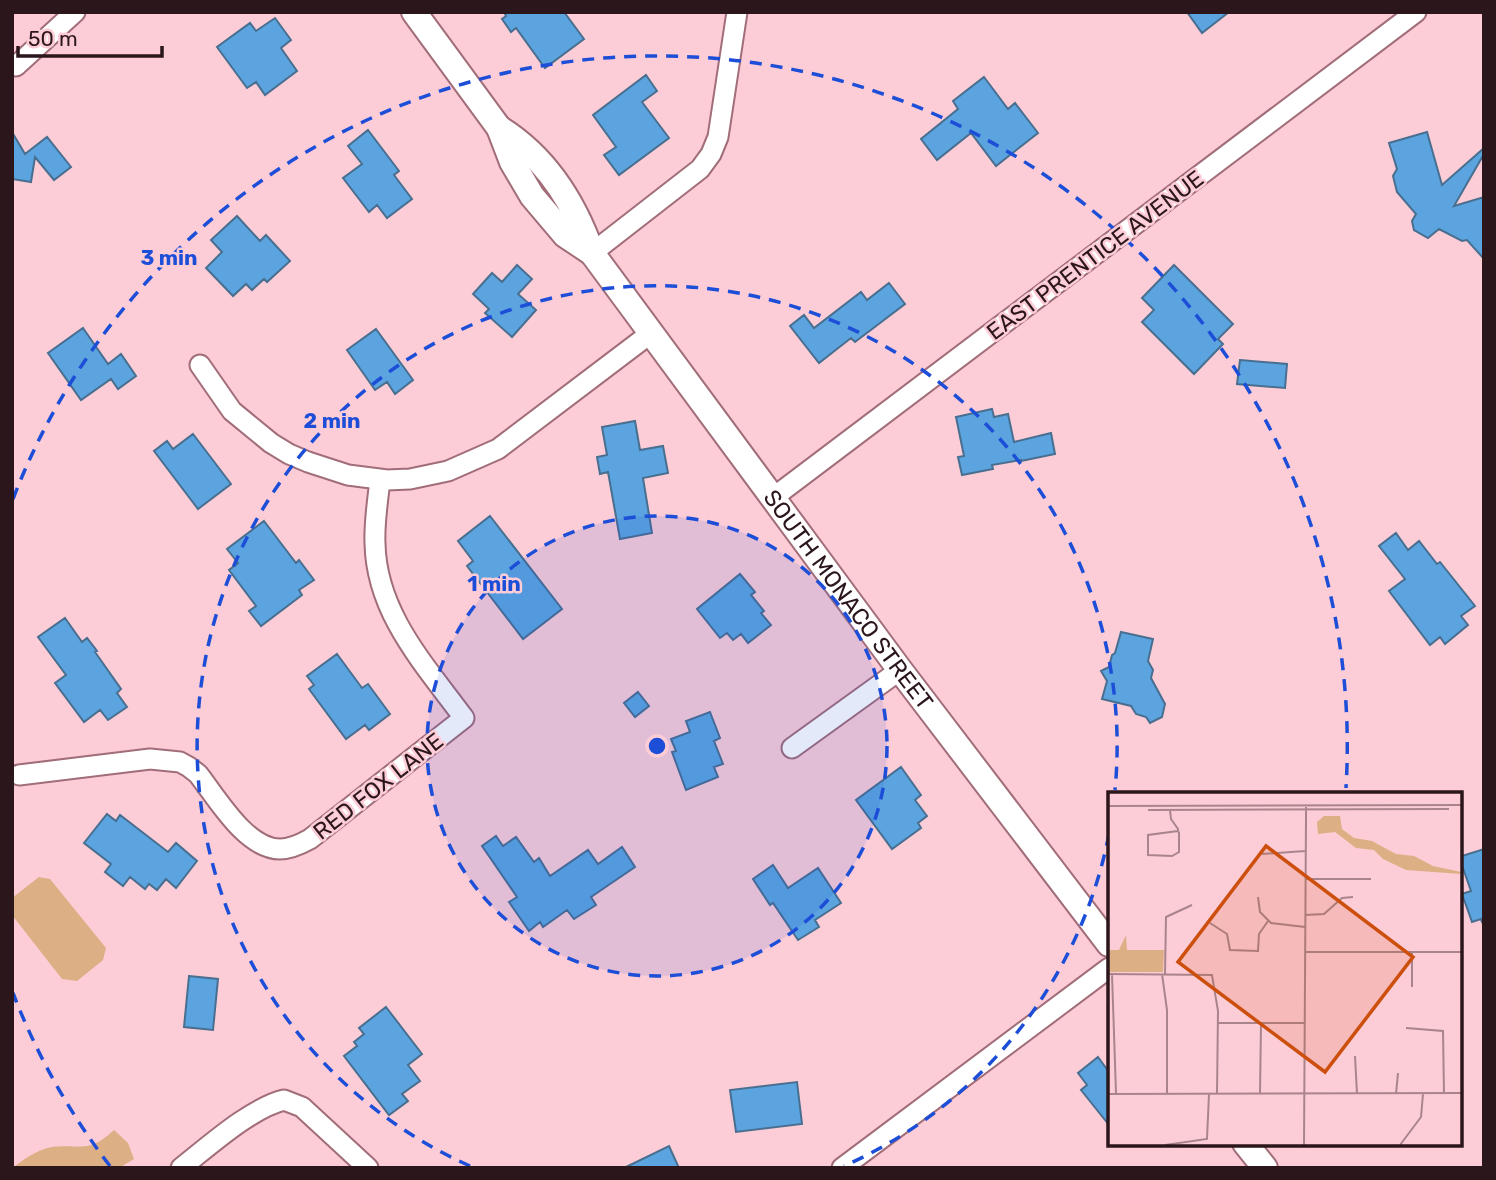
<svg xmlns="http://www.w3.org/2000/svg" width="1496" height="1180" font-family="Rubik,sans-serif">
<rect width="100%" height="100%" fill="#fdcdd7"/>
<path fill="#ddaf84" d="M39,877L50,879L106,948L103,960L77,981L62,979L12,915V898Z
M114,1130L128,1143L134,1159L119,1168H12C23,1160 38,1149 52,1147C82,1144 88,1154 114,1130Z"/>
<path fill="#5ba4df" stroke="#486f90" stroke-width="2" d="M504,12H564L584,39L545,68L516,28L511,32L502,19L506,16Z
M1187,12H1229L1202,33Z
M275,18L291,40L281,48L297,71L265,95L256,82L247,88L217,47L250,23L256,31Z
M646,75L657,91L642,102L669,138L619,175L604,155L616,147L593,115Z
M984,77L1008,109L1015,103L1038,133L996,166L971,133L937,160L921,139L958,109L953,101Z
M368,130L399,171L394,175L412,199L387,218L377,205L369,212L343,178L362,164L348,146Z
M12,132L25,154L47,137L71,167L54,180L35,157L31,182L12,179Z
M1427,132L1442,185L1484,148V154L1454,206L1484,197V259L1467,240L1462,241L1439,229L1428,238L1414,230L1412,221L1416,214L1397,192L1393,176L1397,169L1389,143Z
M237,216L260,241L266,235L290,261L267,282L264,279L252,290L246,284L233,296L206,268L222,252L211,240Z
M517,265L532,279L518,294L536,310L512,337L485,313L489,309L473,294L492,273L502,282Z
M1174,265L1233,324L1218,339L1223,344L1194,374L1142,322L1154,310L1142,298Z
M889,283L905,304L855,342L851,338L819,363L790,326L804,315L814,328L861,292L867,300Z
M83,328L108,364L121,354L136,376L118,389L111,379L81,400L48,353Z
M376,329L413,380L395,394L387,382L375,390L347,350Z
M1240,360L1287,364L1285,388L1237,384Z
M992,409L994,417L1008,414L1014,442L1051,433L1055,454L1021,461V460L992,465L993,469L962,475L958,457L964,456L956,417Z
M635,421L640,450L663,446L668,473L643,478L652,533L620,539L608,472L600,474L597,457L607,455L602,427Z
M193,434L231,484L198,509L154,451L167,441L173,449Z
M490,516L562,609L523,639L467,566L473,561L458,541Z
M264,521L296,563L299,560L314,580L299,590L302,595L261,626L249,611L256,606L229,570L238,563L227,549Z
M1396,533L1408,550L1419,541L1437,564L1440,562L1475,606L1461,616L1468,625L1445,644L1440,637L1430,645L1389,591L1405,579L1379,546Z
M740,574L755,592L751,595L764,611L761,613L771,625L748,643L741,634L733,640L727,633L720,638L697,609Z
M65,618L82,642L87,638L97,651L95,652L121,689L117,693L127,707L108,720L100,710L84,722L55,683L66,675L38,637Z
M1121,632L1153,639L1148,661L1153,670L1151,678L1165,704L1162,717L1150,723L1146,717L1136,714L1131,706L1102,699L1107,681L1101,671L1109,667L1112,655L1115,653Z
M337,654L362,688L368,684L390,714L369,730L365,725L346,739L309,689L314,685L307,676Z
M638,692L649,706L635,717L624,703Z
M710,712L720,738L714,741L723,764L714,767L718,777L686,790L672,752L676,751L671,739L690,732L686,721Z
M901,767L921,795L915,800L927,816L918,823L921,828L892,849L856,800Z
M107,814L116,821L120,815L168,852L176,843L197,861L176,888L166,879L157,890L149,884L145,889L130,877L123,886L105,872L111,864L84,843Z
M496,836L503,846L516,837L534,862L539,858L550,876L588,850L598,864L622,847L635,867L591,897L596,905L574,919L567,910L543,927L540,922L529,931L509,902L517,897L482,846Z
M1484,849V921L1482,922L1481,919L1472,922L1462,894L1471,891L1459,857Z
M773,865L788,888L818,868L841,903L815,920L819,927L798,940L773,903L770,905L753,879Z
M189,976L218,979L213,1030L184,1027Z
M386,1007L422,1054L408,1065L420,1081L402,1094L408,1101L389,1115L344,1056L357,1046L354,1042L364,1034L359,1028Z
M1098,1057L1109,1072V1125L1081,1090L1087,1085L1078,1073Z
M797,1082L802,1124L736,1132L730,1090Z
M669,1146L679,1168H624Z"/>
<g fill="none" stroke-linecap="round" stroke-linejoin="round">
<defs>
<path id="minor" d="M16,66L75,12
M592,253L700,169L711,154L718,137L737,12
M200,365L232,411L271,443L289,454L308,462L348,475L387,480L410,479L448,471L498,449L651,333
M774,497L1416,12
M792,748L900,670
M19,775L150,759L180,762L189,767L198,774C217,798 246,849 280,849C291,849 301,844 310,839L464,718C425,665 376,613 375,543C374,522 378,500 380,479
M181,1168C209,1146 251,1108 284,1100L302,1107L368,1168
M842,1168L1109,968"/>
<g id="tertiary">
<path d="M414,12L499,128L512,162L532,196L565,235L592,253"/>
<path id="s1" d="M499,128C546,157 574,202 592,253L900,670L1109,944"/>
<path d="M1245,1143L1265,1168"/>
</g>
</defs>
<use href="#minor" stroke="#a16d78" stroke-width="23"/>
<use href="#tertiary" stroke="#a16d78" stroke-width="28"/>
<use href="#minor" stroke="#fff" stroke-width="19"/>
<use href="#tertiary" stroke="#fff" stroke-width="24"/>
</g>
<circle cx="657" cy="746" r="230" fill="#1d4ed8" fill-opacity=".12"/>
<g fill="none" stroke="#1d4ed8" stroke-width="3.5" stroke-dasharray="12 9">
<circle cx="657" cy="746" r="230"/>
<path d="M1109 834A460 460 0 0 1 844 1166M470 1166A460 460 0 1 1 1115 790"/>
<path d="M110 1166A690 690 0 0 1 13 993M13 499A690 690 0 0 1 1346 788"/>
</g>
<g text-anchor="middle" stroke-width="5" stroke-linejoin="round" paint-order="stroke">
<g font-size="23" fill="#2b161b" stroke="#fdcdd7">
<text transform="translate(1095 255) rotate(-37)" y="8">EAST PRENTICE AVENUE</text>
<text dy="8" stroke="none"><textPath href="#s1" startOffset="590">SOUTH MONACO STREET</textPath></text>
<text transform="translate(378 786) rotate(-38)" y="8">RED FOX LANE</text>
</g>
</g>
<g transform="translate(1108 792)">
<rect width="354" height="354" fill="#fdcdd7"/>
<path d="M216,24H232L234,37L246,46L264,49L288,62L306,64L325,74L353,80V82L298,78L275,67L266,58L248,56L227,40L210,42L209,30ZM18,143L19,158H56L55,180H0V158H11Z" fill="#ddaf84"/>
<path fill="none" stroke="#a9848c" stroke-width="2" d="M0,14L354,13M198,15V37M40,18L341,17M62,18L63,27L70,37V39L71,41V60L64,64L40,63V43L70,39M154,62L197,59M197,87H263M150,105L152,120L163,131L197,135M197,123L216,122L234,106L245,105M102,131L119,142L122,158L150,159L151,142L160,129M197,160H354M0,182L104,183L110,219L109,302M4,182L8,301M54,182L59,218V302M57,182L58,125L84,113M304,195V160M110,231H197M298,236L335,239L336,302M247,264L249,302M0,302L354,301M152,302L153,231M288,302L290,281M57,353L99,347L101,302M196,353L198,24M292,353L313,325L315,302"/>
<path fill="#cc4f0e" fill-opacity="0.15" stroke="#cc4f0e" stroke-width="3.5" d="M158,54L305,165L217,280L70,170Z"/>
<rect width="354" height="354" fill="none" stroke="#2b161b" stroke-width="3.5"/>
</g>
<circle cx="657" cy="746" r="10" fill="#1d4ed8" stroke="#fdcdd7" stroke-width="3.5"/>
<g font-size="21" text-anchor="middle" font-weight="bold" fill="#1d4ed8" stroke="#fdcdd7" stroke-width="5" stroke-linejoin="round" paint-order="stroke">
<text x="169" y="265">3 min</text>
<text x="332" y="428">2 min</text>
<text x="494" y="591">1 min</text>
</g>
<rect width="1496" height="1180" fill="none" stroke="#2b161b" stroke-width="28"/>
<path d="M18 46v10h144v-10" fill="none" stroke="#2b161b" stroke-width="3.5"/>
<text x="28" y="46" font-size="21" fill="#2b161b" stroke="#fdcdd7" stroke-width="5" paint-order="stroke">50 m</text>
</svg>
